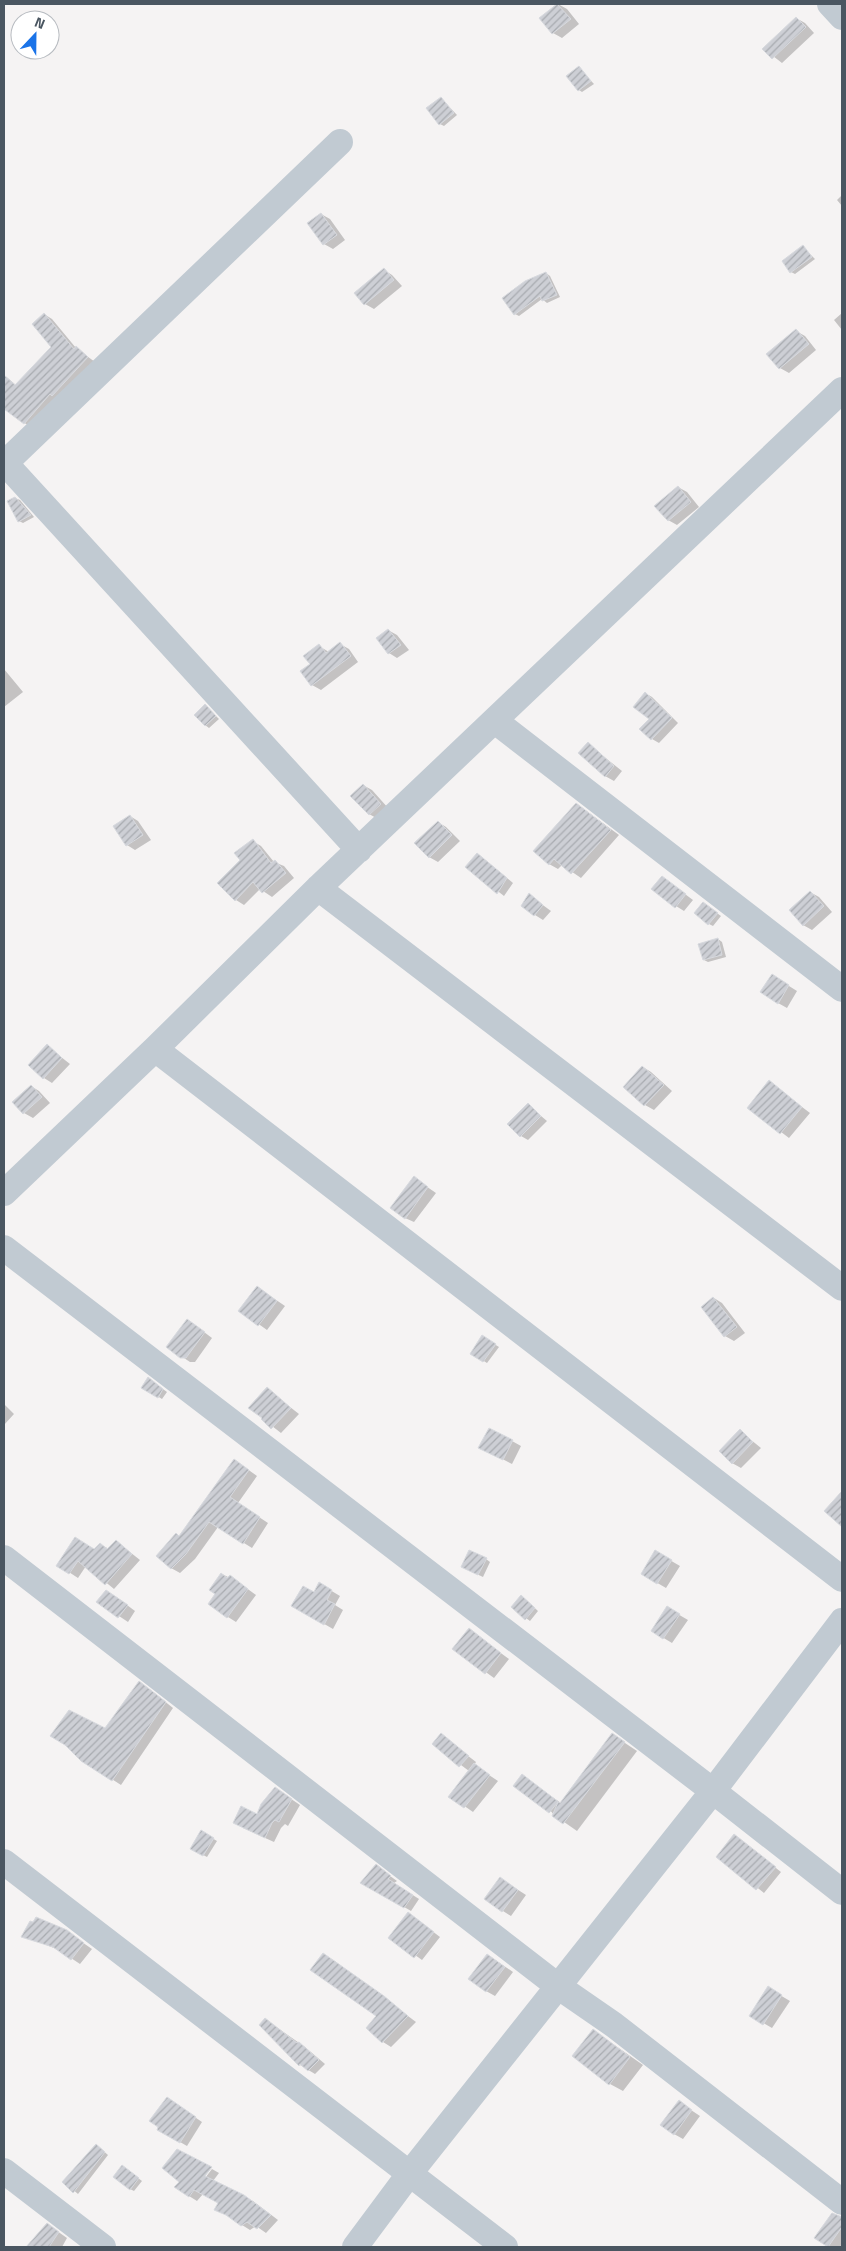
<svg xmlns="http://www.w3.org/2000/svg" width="846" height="2251" font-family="'Titillium Web',sans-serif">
<defs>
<pattern id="building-hatch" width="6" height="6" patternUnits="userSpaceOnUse" patternTransform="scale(1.25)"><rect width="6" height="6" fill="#cdcfd5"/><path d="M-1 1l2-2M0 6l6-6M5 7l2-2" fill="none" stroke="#a8abb0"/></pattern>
</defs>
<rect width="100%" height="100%" fill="#f5f3f3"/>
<path fill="#0003" d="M558,4L567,9L579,24L562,38L553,33L541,18Z
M796,18L805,23L814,33L782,63L764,49Z
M579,68L594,84L582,92L579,90Z
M441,98L457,115L444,126L440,124Z
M842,195V206L837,200Z
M321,214L330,219L345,240L333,249L324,244Z
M803,247L815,259L795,274L791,272Z
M384,270L392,275L402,286L374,309L365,304Z
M546,273L550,276L560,297L547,303L542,299L519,316L515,314Z
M842,313V330L834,320Z
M44,314L52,319L76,348L95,362L32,428L4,409V375L16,385L53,347Z
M796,331L805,336L816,350L789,373L780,368L768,354Z
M678,487L687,492L699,507L677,525L668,520Z
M15,498L20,500L34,517L23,523L19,521Z
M388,630L397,635L409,650L397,658L389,653Z
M340,644L349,649L358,662L321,690L312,685V665L319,646L329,652Z
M4,669L23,692L4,707Z
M645,693L652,697L678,723L659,743L652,739L651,719Z
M206,706L219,719L209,728L205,725Z
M588,744L622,771L614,781L605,776Z
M363,785L372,790L389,809L378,819L369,814Z
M577,804L619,835L581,878L562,865L558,869L549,864Z
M130,816L138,821L151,840L135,850L127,845Z
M438,822L446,827L460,841L438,862L429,857Z
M253,841L261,846L274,862L284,866L294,878L272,897L260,889L244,905L236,900L241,860Z
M478,854L513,883L504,896L467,867Z
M662,877L693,900L684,911L676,906Z
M810,892L819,897L832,912L812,930L803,925Z
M529,895L551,911L543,920L535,915Z
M707,906L721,916L713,926L709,924Z
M718,939L722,942L726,957L708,962L704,960Z
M781,981L797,991L787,1008L778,1003Z
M47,1046L70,1064L52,1083L44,1078Z
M643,1067L651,1072L672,1091L654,1110L645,1105L625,1087Z
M769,1082L810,1113L789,1138L748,1107Z
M31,1086L39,1091L50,1103L33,1118L24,1113L14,1102Z
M528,1105L547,1121L528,1140L521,1136Z
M414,1178L436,1193L414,1222L405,1218Z
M257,1287L285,1306L267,1330L240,1311Z
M714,1298L722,1303L745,1333L734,1341L725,1336Z
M196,1326L212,1338L195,1362H190L181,1356Z
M486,1339L499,1347L487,1363L471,1353Z
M152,1381L167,1392L162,1399L143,1387Z
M267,1389L299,1414L281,1433L263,1419Z
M4,1404L14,1414L4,1425Z
M740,1431L761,1448L741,1468L732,1463Z
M512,1441L521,1446L512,1464L489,1452Z
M243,1466L257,1476L238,1503L268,1523L252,1548L218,1527L195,1559L180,1573L171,1568L180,1537Z
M116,1541L140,1560L114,1589L86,1566L78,1578L58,1565L95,1550L100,1544L109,1549Z
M656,1552L680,1566L666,1588L642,1574Z
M486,1559L490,1562L483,1577L466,1569Z
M222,1574L238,1582L256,1595L236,1622L228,1617L217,1594Z
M320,1584L340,1596L335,1605L343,1610L333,1629L293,1606L314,1594Z
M115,1596L135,1611L128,1622L98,1602Z
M525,1599L538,1611L530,1621L526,1618Z
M676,1613L688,1620L672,1643L652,1631Z
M469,1630L509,1659L494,1678L454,1649Z
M148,1688L173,1708L121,1785L82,1760Z
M441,1735L476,1762L474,1765L498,1781L473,1812L450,1796L469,1771L433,1744Z
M613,1735L637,1751L577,1831L554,1815L522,1776L561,1803Z
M275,1788L300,1805L288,1826L285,1824L281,1828L274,1842L243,1828L257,1815Z
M202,1832L217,1841L207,1857L192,1849Z
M734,1835L781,1872L764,1893L718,1856Z
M382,1870L397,1881L394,1883L419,1899L411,1911L362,1882Z
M509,1884L526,1895L511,1916L503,1911Z
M415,1918L440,1937L422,1960L390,1937Z
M66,1931L92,1949L80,1964L59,1950L23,1936Z
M488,1955L513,1972L495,1996L486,1991Z
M332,1959L416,2022L391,2047L383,2042L378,2016Z
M768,1988L790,2001L772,2028L751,2016Z
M272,2024L305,2047L325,2064L315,2074L300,2065L261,2025Z
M593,2030L643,2065L623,2091L610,2084Z
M679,2102L700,2116L683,2139L674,2134Z
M174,2103L202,2122L187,2146L159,2130Z
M100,2148L108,2155L78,2194L64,2182Z
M126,2169L142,2181L134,2191L130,2189Z
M212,2169L219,2173L213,2181L253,2201L278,2220L266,2233L256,2226L250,2230L242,2225L219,2203L203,2194L197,2201L189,2196L200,2180L202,2182Z
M842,2218V2244L840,2247H830L816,2237Z
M47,2224L67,2238L62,2247H38L31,2243Z"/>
<path fill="url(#building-hatch)" stroke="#d7d9de" d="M557,4L571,19L552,34L539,18Z
M796,17L806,27L772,59L762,49Z
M579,66L591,81L578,91L566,76Z
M441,97L454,113L439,125L426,108Z
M321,213L337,235L323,245L307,223Z
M803,245L812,257L790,273L782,261Z
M384,268L394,280L364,305L354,293Z
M546,272L557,295L542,301L540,296L514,315L502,298L525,281Z
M44,313L74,349L76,346L88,357L52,396L50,394L24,424L4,409V375L15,385L51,347L32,324Z
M796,329L809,344L779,369L766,354Z
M678,486L691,502L668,521L654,506Z
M15,497L31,515L18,522L7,501Z
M388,629L401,645L388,654L376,638Z
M340,642L351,656L311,686L300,671L310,664L303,656L319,644L326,653Z
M645,692L672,718L651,740L639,729L649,719L633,707Z
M205,704L216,716L205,726L194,715Z
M588,742L614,766L605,777L578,753Z
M363,784L381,804L369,815L350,796Z
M576,803L611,830L571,874L554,859L549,865L533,851Z
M130,815L143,835L126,846L113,826Z
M438,821L452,835L429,858L414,843Z
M253,839L271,863L275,860L286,873L262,893L253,882L235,901L217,883L240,860L234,853Z
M477,853L507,878L497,894L465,867Z
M662,876L686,894L675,908L651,889Z
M810,891L824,906L803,926L789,910Z
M529,893L543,905L534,916L521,906Z
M703,902L718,913L708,925L694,913Z
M718,938L722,955L703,960L698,944Z
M772,974L789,985L778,1004L760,992Z
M47,1044L62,1058L43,1079L28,1065Z
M642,1066L664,1085L644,1106L623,1087Z
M769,1080L802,1107L780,1134L747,1108Z
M31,1085L42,1097L23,1114L12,1102Z
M528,1103L541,1116L520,1137L507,1124Z
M414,1176L428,1187L405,1219L390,1208Z
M257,1286L277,1301L258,1326L238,1311Z
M713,1297L737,1327L724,1337L701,1307Z
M187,1319L205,1332L186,1358H180L166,1347Z
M482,1335L496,1344L483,1362L470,1354Z
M148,1377L163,1389L158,1398L141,1388Z
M267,1387L291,1408L271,1429L261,1419L262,1418L248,1408Z
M489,1428L513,1440L503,1460L478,1448Z
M740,1429L753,1442L732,1464L719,1451Z
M234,1459L249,1470L230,1497L260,1517L243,1544L209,1522L186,1554L171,1569L156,1556L176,1533L179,1536Z
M842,1491V1527L824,1511Z
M75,1537L94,1549L100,1543L107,1549L116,1540L132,1554L105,1585L78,1561L69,1574L56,1566Z
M469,1550L487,1558L478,1575L461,1567Z
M655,1550L672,1560L657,1584L641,1574Z
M221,1573L227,1578L230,1575L248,1589L227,1618L208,1604L215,1594L209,1590Z
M319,1582L332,1590L327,1600L335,1604L324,1625L291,1606L303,1586L314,1592Z
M106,1590L128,1605L118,1618L96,1602Z
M521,1595L535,1608L525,1620L511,1607Z
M667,1606L680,1614L663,1639L651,1631Z
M469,1628L501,1653L485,1674L452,1649Z
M139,1681L166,1702L112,1781L81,1761L65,1745L50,1736L69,1710L105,1728Z
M441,1733L469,1756L459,1767L432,1744Z
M612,1733L625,1742L563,1824L552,1816L558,1802L549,1813L513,1786L522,1774L560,1803Z
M474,1763L490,1775L464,1808L448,1797Z
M275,1787L292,1799L279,1822L275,1820L272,1823L265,1838L233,1823L241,1806L257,1814L261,1804Z
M201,1830L214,1838L203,1856L190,1849Z
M734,1834L776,1867L756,1890L716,1857Z
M376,1864L391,1876L388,1879L413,1895L404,1908L360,1883Z
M500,1877L518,1890L502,1912L484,1899Z
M408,1912L434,1932L414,1958L388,1938Z
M36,1917L67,1930L84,1943L71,1960L53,1947L21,1937L30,1921L33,1922Z
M323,1953L384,1996L408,2016L382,2043L366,2028L376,2016L310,1970Z
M487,1954L505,1967L486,1992L468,1979Z
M768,1986L782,1995L763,2025L749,2016Z
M265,2018L297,2043L299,2042L319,2060L308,2071L300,2064L299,2066L259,2025Z
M593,2029L630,2057L609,2085L572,2056Z
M167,2097L196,2117L180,2143L157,2130L158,2127L149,2121Z
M679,2100L692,2110L674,2135L660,2125Z
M96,2144L105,2152L73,2193L62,2182Z
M177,2149L212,2167L205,2176L244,2195L271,2215L257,2229L247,2222L241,2226L226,2215L214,2210L218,2203L194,2190L189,2197L174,2187L179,2182L162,2168Z
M122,2165L139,2178L130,2190L113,2177Z
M832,2213L842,2217V2227L828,2247L814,2238Z
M47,2223L59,2232L49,2247H26Z"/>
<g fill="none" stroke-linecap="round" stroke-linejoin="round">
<path stroke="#c1cad2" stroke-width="26" d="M830,4L842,17
M5,463L359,850
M4,464L340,142
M495,721L842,989
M318,888L842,1288
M155,1049L842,1579
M4,1193L155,1049L318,888L842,390
M4,1248L713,1791L842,1892
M4,1558L559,1987L614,2025L842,2202
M4,1862L505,2247
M4,2171L103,2247
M355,2247L410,2173L713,1791L842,1621"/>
</g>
<rect width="846" height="2251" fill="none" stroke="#4a5661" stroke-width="10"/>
<g transform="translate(35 35) rotate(22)"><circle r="24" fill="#ffffff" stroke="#b7bbc0"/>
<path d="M0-4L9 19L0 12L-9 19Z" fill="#1a73e8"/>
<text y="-8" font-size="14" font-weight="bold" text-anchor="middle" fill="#4a5661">N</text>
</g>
</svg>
